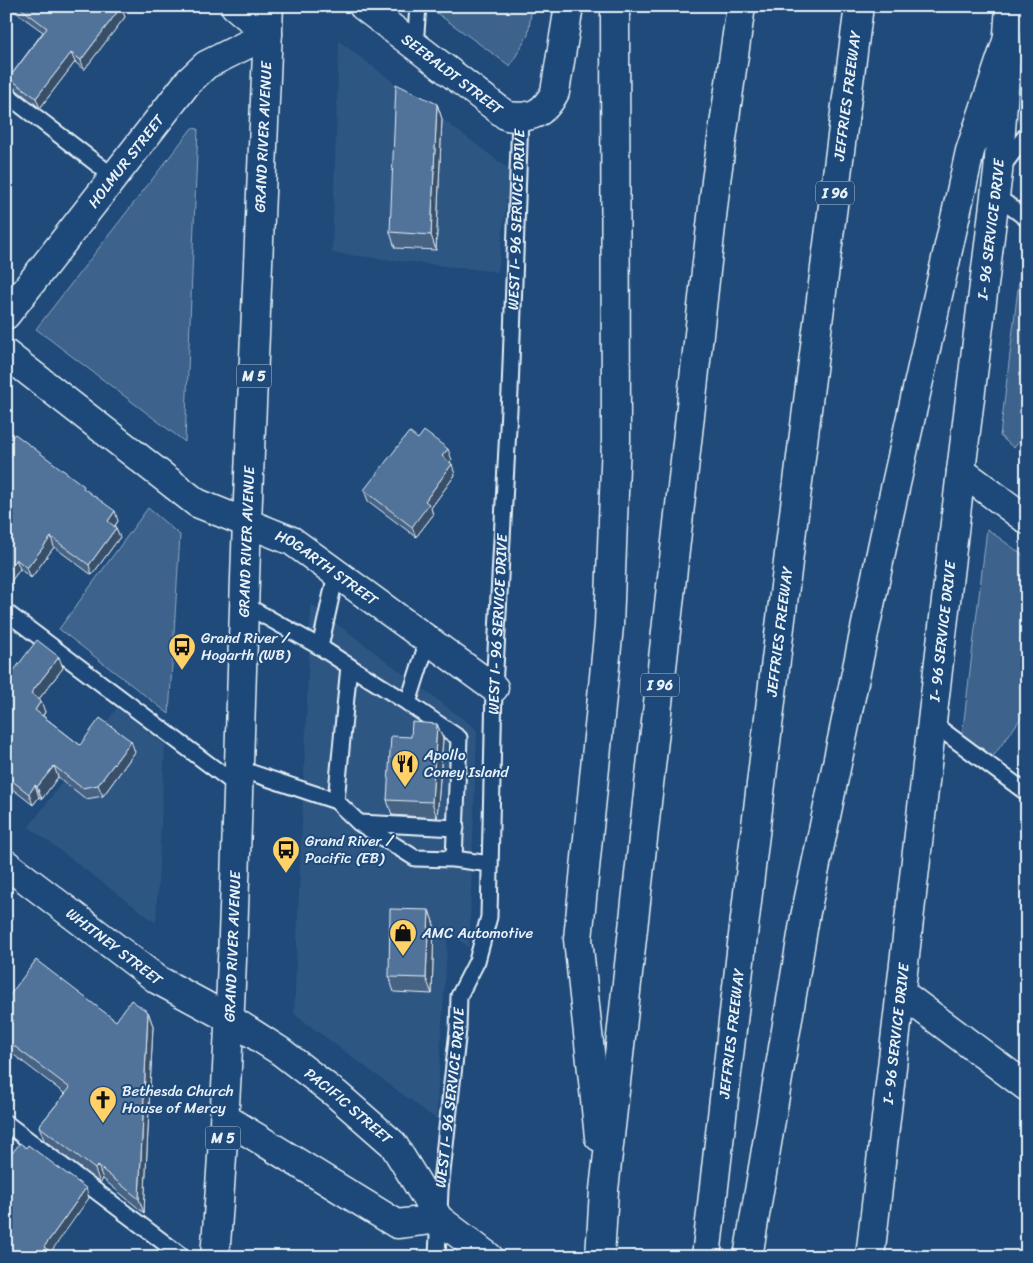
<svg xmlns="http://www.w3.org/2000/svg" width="1033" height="1263" font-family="Sriracha,sans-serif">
<rect width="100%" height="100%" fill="#1f4a7a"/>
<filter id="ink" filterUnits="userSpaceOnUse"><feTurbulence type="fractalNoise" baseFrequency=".02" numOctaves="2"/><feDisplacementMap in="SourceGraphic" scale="10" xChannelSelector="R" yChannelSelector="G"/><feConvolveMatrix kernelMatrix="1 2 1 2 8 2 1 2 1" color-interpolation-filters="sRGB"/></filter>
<g filter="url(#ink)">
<path fill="#2e5683" d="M339,41L510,170L498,272L332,253Z
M311,604L477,730L469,947L448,932L436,1119L294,1014Z
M117,708L165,745L156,923L29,827Z"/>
<path fill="#3c628c" stroke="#92aac2" d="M431,6H532L528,35L510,66L431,9Z
M192,128L198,129L185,442L36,329Z
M1025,231L1027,232V431L1014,448L1000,436Z
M148,508L180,535L169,714L59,629Z
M987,529L1027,558V710L992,758L962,737Z"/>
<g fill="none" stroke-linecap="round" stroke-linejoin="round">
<defs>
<g id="service">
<path d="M415,46L418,6"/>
<path d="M6,94L114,177"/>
<path d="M1002,167L1027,134"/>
<path d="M995,195L1027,219"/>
<path d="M245,605L320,647L349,666L336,801"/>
<path d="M6,612L239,787"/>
<path d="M320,647L336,574"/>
<path d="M349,666L408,703L428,640"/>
<path d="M931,722L1027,793"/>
<path d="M240,769L336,801L359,823L415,858L454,859L459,738L408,703"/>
<path d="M360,823L456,828"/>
<path d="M454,859L490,864"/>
<path d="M6,1123L183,1257"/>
<path id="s1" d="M437,1257L440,1190L458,1030L459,996L477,961L489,917L494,688L510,391L520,118"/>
</g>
<g id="minor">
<path id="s2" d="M363,6L507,116C531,119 544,114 555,92L569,6"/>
<path id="s3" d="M6,315L188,82L206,65L268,34L235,6"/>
<path id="s4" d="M6,354L197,503L292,541L494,688"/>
<path d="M961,471L1027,520"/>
<path id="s5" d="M6,864L158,980L230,1019L280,1051L336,1094L393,1144L439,1219L489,1257"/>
<path d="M900,992L1027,1087"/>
<path d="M225,1118L397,1224L439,1219"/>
</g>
<g id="tertiary">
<path id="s6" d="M870,1257L961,471L998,172L1010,6"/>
</g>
<g id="primary">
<path id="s7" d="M215,1257C234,1012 238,767 247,522C254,350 261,178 269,6"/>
</g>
<g id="motorway">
<path d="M599,1137L578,939L609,626L616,440L615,6"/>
<path d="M600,1257L604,1190L716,181L741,6"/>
<path id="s8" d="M706,1257C753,839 804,423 859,6"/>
<path d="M748,1257L805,917L884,538L970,151L1007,41"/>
</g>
</defs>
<use href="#service" stroke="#e8f1f8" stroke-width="19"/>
<use href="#minor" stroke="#e8f1f8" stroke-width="31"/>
<use href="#tertiary" stroke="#e8f1f8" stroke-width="31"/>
<use href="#primary" stroke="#e8f1f8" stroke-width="31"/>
<use href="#motorway" stroke="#e8f1f8" stroke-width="31"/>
<use href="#service" stroke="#1f4a7a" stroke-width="15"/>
<use href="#minor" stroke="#1f4a7a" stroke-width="28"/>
<use href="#tertiary" stroke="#1f4a7a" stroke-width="28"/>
<use href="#primary" stroke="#1f4a7a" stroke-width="28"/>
<use href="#motorway" stroke="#1f4a7a" stroke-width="28"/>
</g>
<path fill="#466384" stroke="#e8f1f8" d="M13,6H120L125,17L84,70L75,62L40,108L13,87L9,78L43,32L14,11Z
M437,104L442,119L436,250L395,248L390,232Z
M6,432L86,491L118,521L115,526L120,537L92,575L54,547L31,578L20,569L6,588Z
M418,439L452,460L450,462L455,475L431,508L433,515L416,537L368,501L364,490Z
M63,668L39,699L45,712L43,716L80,745L135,752L103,796L86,799L58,777L42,799L39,797L33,805L6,784V681Z
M437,724L443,739L437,818L392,815L387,800L411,737Z
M429,910L434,925L432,994L394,992L389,977Z
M6,1000L116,1021L148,1012L153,1026L144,1213L103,1179L100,1183L44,1140L39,1126L65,1094L6,1049Z"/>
<path fill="#39506b" stroke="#e8f1f8" d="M121,7L125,17L84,70L81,60Z
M71,53L75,62L40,108L36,98Z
M437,104L442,119L436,250L431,235Z
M448,449L452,460L446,467L442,456Z
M452,464L455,475L431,508L433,515L416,537L412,527L425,501Z
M115,511L118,521L111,531L108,521Z
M116,528L120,537L92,575L89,565Z
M51,537L54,547L31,578L27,568Z
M16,559L20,569L6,588V573Z
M59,657L63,668L35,704L31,693Z
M41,701L45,712L39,721L35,710Z
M437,724L443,739L437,818L432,802Z
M131,741L135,752L103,796L98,785Z
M54,766L58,777L42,799L37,787Z
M35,785L39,797L33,805L29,794Z
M429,910L434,925L432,994L426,978Z
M148,1012L153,1026L144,1213L139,1199Z
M98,1166L103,1179L100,1183L95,1169Z
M86,1188L89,1198L48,1256L44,1247Z"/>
<path fill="#517399" stroke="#e8f1f8" d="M18,6H120L121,7L81,60L71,53L36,98L9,78L47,28Z
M396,84L437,104L431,235L390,232Z
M424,431L448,449L442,456L452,464L425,501L429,504L412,527L364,490L409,432L418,439Z
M6,432L12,437L15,434L84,486L83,488L115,511L108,521L116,528L89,565L51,537L27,568L16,559L6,573Z
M37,640L59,657L31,693L41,701L35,710L80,745L100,718L131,741L98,785L82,788L54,766L37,787L35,785L29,794L6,776V681Z
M412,722L437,724L432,802L387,800L391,736L411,737Z
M390,909L429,910L426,978L389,977Z
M36,960L116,1021L131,1000L148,1012L139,1199L98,1166L95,1169L39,1126L70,1088L6,1040V1000Z
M20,1143L26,1148L28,1145L86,1188L44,1247L54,1254L52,1257H6V1161Z"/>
</g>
<defs>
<symbol id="bus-pin" viewBox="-11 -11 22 30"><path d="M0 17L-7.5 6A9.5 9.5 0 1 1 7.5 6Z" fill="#ffd166" stroke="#1f4a7a"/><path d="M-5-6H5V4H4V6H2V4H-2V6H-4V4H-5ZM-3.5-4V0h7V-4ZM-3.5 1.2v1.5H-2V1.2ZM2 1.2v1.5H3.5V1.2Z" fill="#111"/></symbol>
<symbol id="restaurant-pin" viewBox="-11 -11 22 30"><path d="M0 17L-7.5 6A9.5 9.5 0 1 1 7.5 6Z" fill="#ffd166" stroke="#1f4a7a"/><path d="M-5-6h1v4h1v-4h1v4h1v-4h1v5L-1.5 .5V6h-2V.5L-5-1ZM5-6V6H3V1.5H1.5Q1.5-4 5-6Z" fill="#111"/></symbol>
<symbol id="shop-pin" viewBox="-11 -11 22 30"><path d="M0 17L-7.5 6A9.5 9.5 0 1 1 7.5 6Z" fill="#ffd166" stroke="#1f4a7a"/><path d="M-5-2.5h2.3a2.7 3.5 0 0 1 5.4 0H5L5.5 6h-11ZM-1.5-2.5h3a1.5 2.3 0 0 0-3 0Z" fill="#111"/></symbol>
<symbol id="church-pin" viewBox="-11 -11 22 30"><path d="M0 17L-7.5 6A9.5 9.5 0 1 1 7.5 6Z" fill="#ffd166" stroke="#1f4a7a"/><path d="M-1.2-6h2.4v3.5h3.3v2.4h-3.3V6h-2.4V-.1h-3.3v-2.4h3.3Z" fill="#111"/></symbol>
</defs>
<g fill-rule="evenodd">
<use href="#bus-pin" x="166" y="631" width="32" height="43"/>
<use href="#restaurant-pin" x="389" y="748" width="32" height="43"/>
<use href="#bus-pin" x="270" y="834" width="32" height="43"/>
<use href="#shop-pin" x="387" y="917" width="32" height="43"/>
<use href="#church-pin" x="87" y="1084" width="32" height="43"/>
</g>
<g text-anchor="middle" stroke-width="4" stroke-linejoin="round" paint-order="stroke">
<g fill="#1f4a7a" stroke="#acbfd2" stroke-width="1">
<rect x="816" y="181.5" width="38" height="23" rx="4"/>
<rect x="236.5" y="364.5" width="35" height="23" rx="4"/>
<rect x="641" y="673.5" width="38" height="23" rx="4"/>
<rect x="205.5" y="1126.5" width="35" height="23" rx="4"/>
</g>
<g font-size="14" font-weight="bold" fill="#e8f1f8">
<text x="835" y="198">I 96</text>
<text x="254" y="381">M 5</text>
<text x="660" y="690">I 96</text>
<text x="223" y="1143">M 5</text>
</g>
<g font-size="15" fill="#e8f1f8" stroke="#1f4a7a">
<text dy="5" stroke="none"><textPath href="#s2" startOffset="112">SEEBALDT STREET</textPath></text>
<text dy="5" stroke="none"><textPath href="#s8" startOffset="1170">JEFFRIES FREEWAY</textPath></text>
<text dy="5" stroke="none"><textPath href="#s7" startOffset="1121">GRAND RIVER AVENUE</textPath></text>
<text dy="5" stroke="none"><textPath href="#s3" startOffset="195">HOLMUR STREET</textPath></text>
<text dy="5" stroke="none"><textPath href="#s1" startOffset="1045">WEST I- 96 SERVICE DRIVE</textPath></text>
<text dy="5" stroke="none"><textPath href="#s6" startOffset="1035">I- 96 SERVICE DRIVE</textPath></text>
<text dy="5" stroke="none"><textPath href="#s7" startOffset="716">GRAND RIVER AVENUE</textPath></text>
<text dy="5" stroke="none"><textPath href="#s4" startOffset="388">HOGARTH STREET</textPath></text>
<text dy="5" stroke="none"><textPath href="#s1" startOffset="640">WEST I- 96 SERVICE DRIVE</textPath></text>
<text dy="5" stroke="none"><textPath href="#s8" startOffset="630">JEFFRIES FREEWAY</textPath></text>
<text dy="5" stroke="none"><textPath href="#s6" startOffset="630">I- 96 SERVICE DRIVE</textPath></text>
<text dy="5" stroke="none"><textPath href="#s5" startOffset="136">WHITNEY STREET</textPath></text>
<text dy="5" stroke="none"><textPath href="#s7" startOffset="311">GRAND RIVER AVENUE</textPath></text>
<text dy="5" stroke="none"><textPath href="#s8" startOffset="225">JEFFRIES FREEWAY</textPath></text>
<text dy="5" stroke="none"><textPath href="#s6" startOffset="225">I- 96 SERVICE DRIVE</textPath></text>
<text dy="5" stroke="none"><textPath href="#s1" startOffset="160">WEST I- 96 SERVICE DRIVE</textPath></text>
<text dy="5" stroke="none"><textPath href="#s5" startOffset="420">PACIFIC STREET</textPath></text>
</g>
<g font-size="15" fill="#e8f1f8" stroke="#1f4a7a" text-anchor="start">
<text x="201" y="643">Grand River /<tspan x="201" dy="17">Hogarth (WB)</tspan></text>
<text x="424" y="760">Apollo<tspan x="424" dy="17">Coney Island</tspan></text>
<text x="305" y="846">Grand River /<tspan x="305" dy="17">Pacific (EB)</tspan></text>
<text x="422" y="938">AMC Automotive</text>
<text x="122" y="1096">Bethesda Church<tspan x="122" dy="17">House of Mercy</tspan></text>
</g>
</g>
<rect width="1033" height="1263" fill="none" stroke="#1f4a7a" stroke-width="25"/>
<rect x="12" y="12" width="1008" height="1238" fill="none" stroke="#e8f1f8" stroke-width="2" filter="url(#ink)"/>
</svg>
